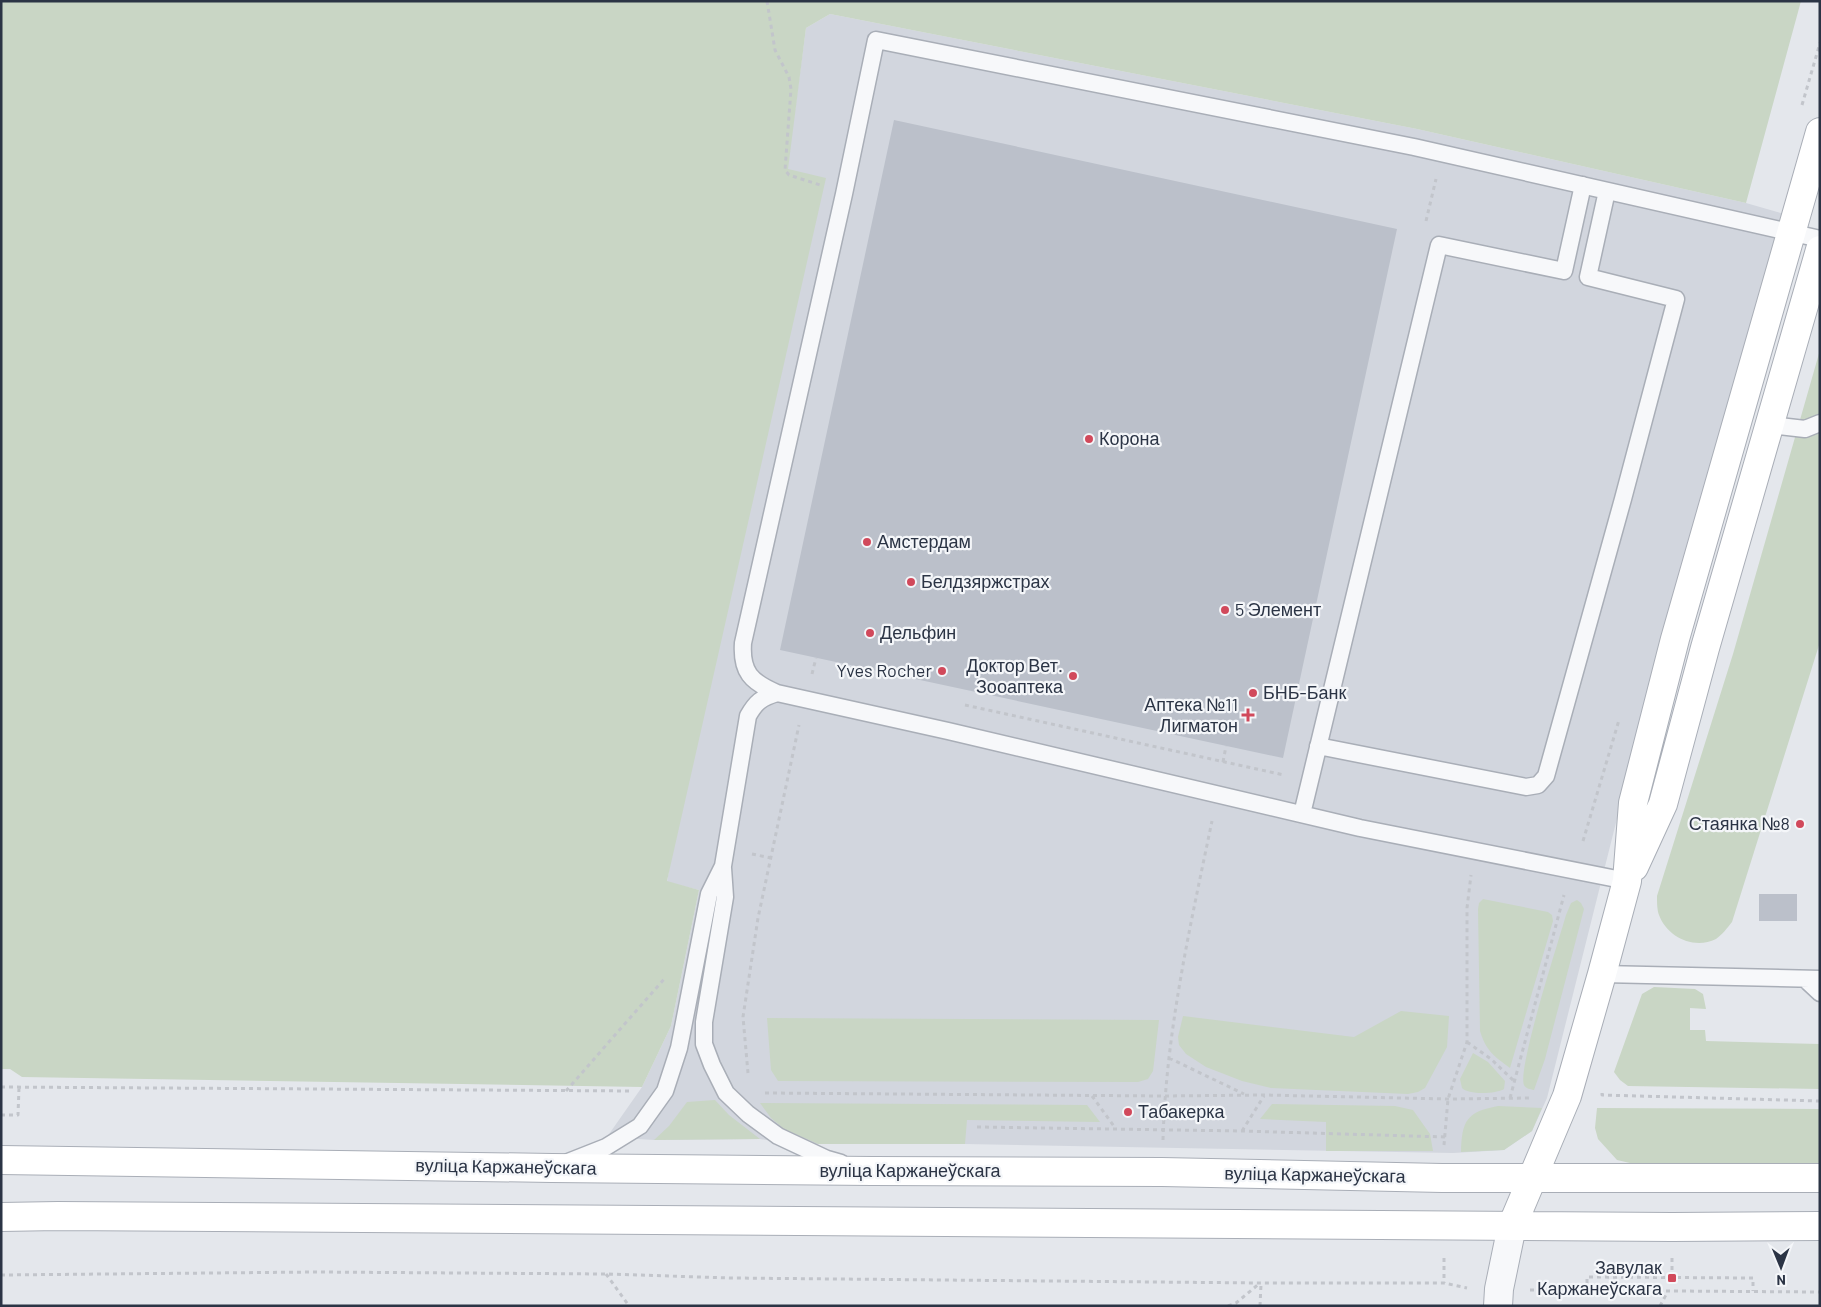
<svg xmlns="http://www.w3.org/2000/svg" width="1821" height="1307" font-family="Barlow,sans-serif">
<rect width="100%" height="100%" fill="#e4e7ec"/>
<path fill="#d2d6de" d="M830,14L1417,129L1746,203L1788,215L1662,639L1547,1098L1532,1131L1504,1150L1453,1153L965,1144H791L760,1139L654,1140L607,1137L642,1087L671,1026L699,890L667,882L787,169L806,28Z"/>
<path fill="#c9d6c5" d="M1,1H1801L1746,203L1417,129L830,14L806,28L788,169L826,178L667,881L699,890L671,1026L642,1087L22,1077L10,1069H1Z
M1820,350V642L1732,922C1728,927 1722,935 1716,939C1694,950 1667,937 1659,915C1657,910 1657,902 1657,896L1733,654Z
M1483,899L1548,912L1552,915L1553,921L1510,1068C1494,1056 1486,1051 1480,1031L1478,909L1479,903Z
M1577,900L1581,903L1584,909L1545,1059L1534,1090C1530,1089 1526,1089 1524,1085C1517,1069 1559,940 1566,915L1571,903Z
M1654,987L1695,989L1703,994L1706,1009L1690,1008V1030H1705L1706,1041L1820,1044V1089L1628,1086L1620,1080L1614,1072L1642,994Z
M1401,1011L1449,1016L1447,1047L1425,1088L1418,1092L1408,1094L1271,1088L1242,1081L1206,1067L1186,1054L1179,1045L1178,1037L1183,1016L1354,1037Z
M767,1018L1159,1020L1153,1071L1148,1079L1138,1082L778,1081L771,1070Z
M1473,1053L1488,1062L1505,1081L1504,1089C1496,1094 1468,1095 1462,1088L1460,1079Z
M715,1100L729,1115L760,1139L654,1140L669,1126L687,1102Z
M760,1103L1087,1105L1100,1122L967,1120L965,1144H818L784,1129L771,1118Z
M1272,1104L1395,1106L1413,1110L1430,1134L1433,1151H1326V1122L1260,1119Z
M1498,1106L1542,1108L1532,1131L1504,1150L1461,1152C1462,1121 1466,1112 1498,1106Z
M1597,1108L1820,1109V1167L1643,1166L1617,1160L1598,1139L1595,1128Z"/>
<path fill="#bbc0ca" d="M894,120L1397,229L1283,758L780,650Z
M1759,894H1797V921H1759Z"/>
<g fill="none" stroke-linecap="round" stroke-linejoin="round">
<defs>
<path id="lane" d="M1770,425L1805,429L1820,423
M1318,746L1526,787L1538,785L1546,776L1623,499L1676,299L1588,277L1607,191
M1302,814L1439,245L1564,271L1583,185
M723,868L725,897L704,1022V1044L712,1065L726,1093L748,1114L778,1136L827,1159L841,1163
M1627,881L1360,828L948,731L777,693C751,682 741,672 743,643L844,194L876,40L1414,147L1820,239
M1602,974L1820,979
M1805,979L1820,993
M568,1162L606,1147L640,1126L665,1091L679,1048L709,894L723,866L748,716C756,702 761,698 777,693"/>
<path id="street" d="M1498,1306L1499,1289L1512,1226"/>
<path id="secondary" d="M1634,867L1663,804L1705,648L1820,250
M1,1160L552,1168L872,1171L1162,1172L1442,1178H1820
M1,1217L58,1216L1672,1227L1820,1226
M1512,1226L1567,1096L1602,974L1627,881L1633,803L1675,639L1820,132"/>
</defs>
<use href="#lane" stroke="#a9aeb7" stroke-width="19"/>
<use href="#street" stroke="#a9aeb7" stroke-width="30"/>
<use href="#secondary" stroke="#a9aeb7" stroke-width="30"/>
<path stroke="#c2c5cb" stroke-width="3" stroke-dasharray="4 4" stroke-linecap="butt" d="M767,1L775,50L789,77L791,89L785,170L789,175L820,185
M1802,105L1820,43
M1426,221L1436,179
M812,674L816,658
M965,705L1284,775
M1223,762L1226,746
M1583,841L1619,720
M752,854L771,858
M1467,1042L1491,1059L1515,1082
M1169,1058L1244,1094
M748,1073L743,1017L758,918L799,725
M1,1087L633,1091
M566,1091L665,978
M765,1093L1164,1096L1264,1095L1448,1099L1531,1098
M1602,1093V1095L1820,1101
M1092,1096L1116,1129
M1510,1098L1564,895
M1,1115H18L19,1088
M977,1127L1242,1131L1446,1137
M1242,1131L1264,1096
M1163,1140C1166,1032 1190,927 1212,821
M1444,1145L1448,1099L1467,1042V908L1471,875
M1444,1258V1283
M606,1274L629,1306
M1,1275L315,1272L606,1274L732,1278L1261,1283H1444L1467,1288
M1672,1278V1258
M1530,1290L1820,1292
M1587,1291V1277L1753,1278V1291
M1228,1306L1236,1303L1260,1283
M1260,1306L1261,1284
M1660,1306L1668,1291"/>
<use href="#lane" stroke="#f7f8fa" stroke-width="16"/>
<use href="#street" stroke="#f7f8fa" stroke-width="28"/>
<use href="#secondary" stroke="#fff" stroke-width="28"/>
</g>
<g fill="#d1495b" stroke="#f4f6f9" stroke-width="2">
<circle cx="1089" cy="439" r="5"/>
<circle cx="867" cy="542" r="5"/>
<circle cx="911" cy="582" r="5"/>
<circle cx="1225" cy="610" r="5"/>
<circle cx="870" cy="633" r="5"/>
<circle cx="942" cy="671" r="5"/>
<circle cx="1073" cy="676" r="5"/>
<circle cx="1253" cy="693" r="5"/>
<path d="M1245.5 707.5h5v5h5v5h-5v5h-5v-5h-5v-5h5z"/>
<circle cx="1800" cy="824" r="5"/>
<circle cx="1128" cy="1112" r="5"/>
<rect x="1667" y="1273" width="10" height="10" rx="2.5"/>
</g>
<g text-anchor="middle" stroke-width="4.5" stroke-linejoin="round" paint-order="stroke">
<g font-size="18" fill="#2b3445" stroke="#f4f6f9" text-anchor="start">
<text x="1099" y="445">Корона</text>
<text x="877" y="548">Амстердам</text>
<text x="921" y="588">Белдзяржстрах</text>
<text x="1235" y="616">5 Элемент</text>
<text x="880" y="639">Дельфин</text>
<text x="1063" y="672" text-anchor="end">Доктор Вет.<tspan x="1063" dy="21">Зооаптека</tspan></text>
<text x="932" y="677" text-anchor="end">Yves Rocher</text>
<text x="1263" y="699">БНБ-Банк</text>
<text x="1238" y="711" text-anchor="end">Аптека №11<tspan x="1238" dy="21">Лигматон</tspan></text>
<text x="1790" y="830" text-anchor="end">Стаянка №8</text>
<text x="1138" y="1118">Табакерка</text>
<text x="1662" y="1274" text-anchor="end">Завулак<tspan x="1662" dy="21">Каржанеўскага</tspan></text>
</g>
<g font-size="18" fill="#2b3445" stroke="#f4f6f9">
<text transform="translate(506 1167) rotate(1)" y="6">вуліца Каржанеўскага</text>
<text x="910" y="1177">вуліца Каржанеўскага</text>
<text transform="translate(1315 1175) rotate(1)" y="6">вуліца Каржанеўскага</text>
</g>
</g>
<rect width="1821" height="1307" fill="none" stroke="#2b3445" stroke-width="5"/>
<g transform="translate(1781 1267) rotate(179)" stroke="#f4f6f9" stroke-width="4" paint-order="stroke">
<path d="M0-4L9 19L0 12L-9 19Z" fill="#2b3445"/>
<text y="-8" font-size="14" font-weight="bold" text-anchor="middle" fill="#2b3445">N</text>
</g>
</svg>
